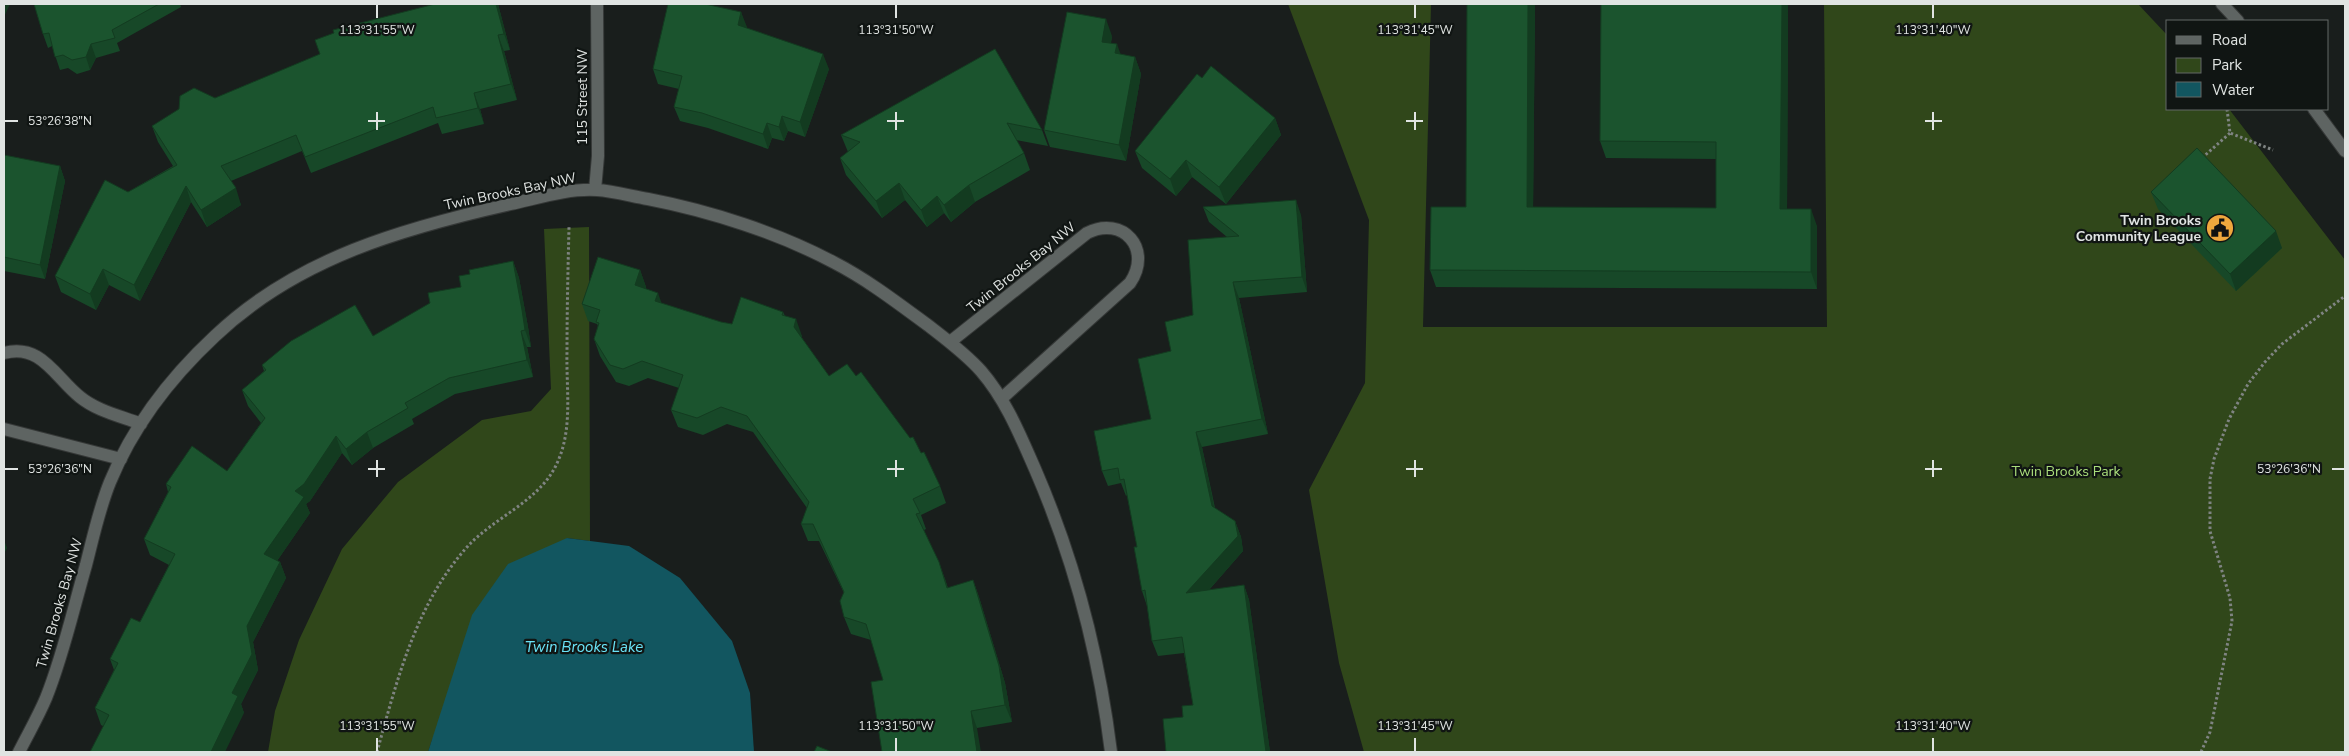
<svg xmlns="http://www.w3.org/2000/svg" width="2349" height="756" font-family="'Nunito Sans',sans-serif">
<rect width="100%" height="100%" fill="#191e1c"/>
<path fill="#30471a" d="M1288,4H1431L1423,327H1827L1824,4H2138L2168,36V109H2229L2345,260V752H1364L1339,663L1309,490L1365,383L1369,220Z
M589,227L590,541L567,538L432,740L428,752H268L275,711L299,640L342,549L398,482L482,420L531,411L551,389L544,229Z"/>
<path fill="#125660" d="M567,538L629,546L680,578L732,641L750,693L754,752H428L472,615L508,564Z"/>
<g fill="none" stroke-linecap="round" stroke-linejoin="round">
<defs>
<path id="minor" d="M595,190L598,156L597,4
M950,342L1087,233C1123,215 1153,249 1130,283L1001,399
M4,353C41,343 55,377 80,397C97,411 121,416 141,424
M4,429L121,459
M19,752C28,734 38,717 46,698C63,656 73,610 86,565C93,538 99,509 110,482C133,426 171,377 215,336C297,258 404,228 511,204C538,198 569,188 597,190C613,191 631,196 648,199C710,211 779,233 835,263C868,280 899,304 929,326C947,340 966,354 981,371C1006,400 1020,435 1035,469C1074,559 1099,655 1111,752"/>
<path id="tertiary" d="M2222,4L2238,21
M2314,109L2345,151"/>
</defs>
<use href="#minor" stroke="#353837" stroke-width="14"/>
<use href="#tertiary" stroke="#353837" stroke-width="14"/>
<path stroke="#7f8482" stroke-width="3" stroke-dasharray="2.5 2.5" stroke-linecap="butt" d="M2227,109L2230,133L2273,150
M2202,158L2230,133
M377,752C397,680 416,603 468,546C496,516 542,500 558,461C573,427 566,387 567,352C567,310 568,268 569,227
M2201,752L2210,732L2232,621L2230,598L2210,531V479L2214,459L2229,419L2248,384L2265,362L2282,344L2345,296"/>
<use href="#minor" stroke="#5e6462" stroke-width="12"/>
<use href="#tertiary" stroke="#5e6462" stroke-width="12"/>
</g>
<path fill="#174828" d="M34,4H180L181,7L117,43L120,51L96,58L90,70L77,74L68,68L60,70L52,46L48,48L43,34Z
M435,4H498L510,50L504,51L517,100L480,109L484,124L442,134L438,123L311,173L302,151L231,181L241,205L207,227L191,202L140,301L109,285L96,310L61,292L55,276L128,192L173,166L158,142L152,126L215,98L320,54L315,40Z
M1467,4H1535L1533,207L1716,208V159L1606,158L1600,141L1601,4H1788L1787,209L1817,226V289L1436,287L1430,270L1466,207Z
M741,12L746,28L829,69L805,137L788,131L784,141L772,138L768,149L708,128L680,121L674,107L679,89L658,84L653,69Z
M1112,36L1111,43L1120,54L1135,57L1141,74L1126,161L1050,147L1044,130Z
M995,49L1042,130L1048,146L1016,140L1024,153L1030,170L975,202L951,222L944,213L927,227L905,200L882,218L846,175L840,158L848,152L841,135Z
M1202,78L1275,118L1281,135L1226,204L1192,177L1176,196L1142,168L1135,151Z
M4,157L60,166L65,181L45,279L4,271Z
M2151,192L2282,248L2236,291L2158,209Z
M1203,207L1301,215L1307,292L1239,298L1268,434L1202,447L1215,508L1235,521L1241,537L1243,551L1209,590L1244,585L1249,600L1270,752H1166L1183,717L1193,705L1184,653L1158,656L1152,641L1147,606L1142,591L1137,547L1127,495L1126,496L1121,483L1108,486L1102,471L1151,419L1171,351L1193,315L1227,237L1209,222Z
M513,261L519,278L528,327L531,347H527L533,377L455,394L412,419L414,424L373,448L352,465L342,453L310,501L306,504L310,513L277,561L280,562L286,578L253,642L258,670L241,704L244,713L103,726L101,725L95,708L114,670L110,659L140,622L169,565L150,555L144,539L168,492L166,484L227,471L261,423L248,406L242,390L264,371L262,365L373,336L461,287L470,274Z
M640,270L646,287V289L661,303L721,322L732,324L783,312L785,316L802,336V338L829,376H856L921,453L940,486L946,503L921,515L926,529L924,530L945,579L948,588L973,580L979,597L1005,683L1012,722L977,728L883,680L871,640L851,634L844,617V593L819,541H808L801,524L807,508L753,432L727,424L703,435L678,427L671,410L679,388L648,378L629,386L616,382L600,356L594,339L598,326L597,324L588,321L582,304Z"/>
<path fill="#133b20" d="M4,4H10L4,17Z
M496,4H498L510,50L504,34Z
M1528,4H1535L1533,224L1527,207Z
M1782,4H1788L1787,226L1780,209Z
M741,12L747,27L744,40L738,25Z
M1106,19L1112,36L1108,59L1102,42Z
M498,35L504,51L517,100L511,84Z
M91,44L96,58L90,70L86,57Z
M1117,44L1123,61L1115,53Z
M823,54L829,69L805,137L800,122Z
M1135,57L1141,74L1126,161L1119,145Z
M474,93L480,109L484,124L478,108Z
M782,116L788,131L784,141L779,127Z
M1275,118L1281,135L1226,204L1219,187Z
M767,123L772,138L768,149L763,134Z
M1186,160L1192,177L1176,196L1170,179Z
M60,166L65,181L45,279L40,265Z
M899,183L905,200L882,218L876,201Z
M969,185L975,202L951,222L944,205Z
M186,186L191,202L140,301L134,285Z
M236,188L241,205L207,227L201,210Z
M937,196L944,213L927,227L921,210Z
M1296,200L1301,215L1307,292L1302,277Z
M1811,209L1817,226V289L1811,272Z
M2276,231L2282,248L2236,291L2230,274Z
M513,261L519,278L528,327L531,347L525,330Z
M103,269L109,285L96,310L90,294Z
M640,270L646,287L641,302L635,285Z
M1233,282L1239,298L1268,434L1262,419Z
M658,293L664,310L655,301Z
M796,319L802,336L800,344L794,327Z
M521,331L527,347L533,377L527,360Z
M367,432L373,448L352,465L346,449Z
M1196,432L1202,447L1217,521L1212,506Z
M336,436L342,453L310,501L306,504L310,513L270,571L264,554L295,491Z
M1235,521L1241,537L1243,551L1192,609L1186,593Z
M4,540L7,548L4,554Z
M280,562L286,578L253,642L258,670L241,704L244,713L225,752H211L232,693L247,626Z
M939,562L945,579L953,605L947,588Z
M973,580L979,597L1005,683L1012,722L1005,705Z
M1244,585L1249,600L1270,752H1266Z
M971,711L977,728L981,752H977Z"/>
<path fill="#1b542e" stroke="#133b20" d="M34,4H159L112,30L115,38L91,44L86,57L72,60L63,55L55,57L49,33L43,34Z
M435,4H496L504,34L498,35L511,84L474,93L478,108L436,118L433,107L305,157L296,135L221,166L236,188L201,210L186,186L134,285L103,269L90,294L55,276L105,180L128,192L177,165L152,126L179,109L180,96L194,88L215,98L320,54L315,40L334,33L333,30Z
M668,4H705L741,12L738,25L823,54L800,122L782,116L779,127L767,123L763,134L702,113L674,107L682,76L653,69Z
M1467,4H1528L1527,207L1716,208V142L1600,141L1601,4H1782L1780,209H1811V272L1430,270L1431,207H1466Z
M1067,12L1106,19L1102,42L1117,44L1115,53L1135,57L1119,145L1044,130Z
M995,49L1042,130L1007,123L1024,153L969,185L944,205L937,196L921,210L899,183L876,201L840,158L860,142L841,135Z
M1211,66L1275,118L1219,187L1186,160L1170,179L1135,151L1197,74L1202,78Z
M2197,148L2276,231L2230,274L2151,192Z
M4,155L60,166L40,265L4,257Z
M1296,200L1302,277L1233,282L1262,419L1196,432L1212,506L1235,521L1238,536L1186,593L1244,585L1266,752H1166L1163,719L1183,717L1182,706L1193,705L1182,637L1152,641L1145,590L1142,591L1134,547H1137L1124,479L1120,480L1118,468L1102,471L1094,431L1151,419L1138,359L1171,351L1165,322L1193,315L1188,240L1239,236L1203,207Z
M598,257L640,270L635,285L658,293L655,301L721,322L732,324L741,297L783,312L782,315L796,319L794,327L829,376L847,364L856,376L861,372L910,438L913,437L921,453L924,452L940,486L913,499L920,513L916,514L939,562L947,588L973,580L999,666L1005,705L971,711L977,752H882L871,682L883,680L866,624L844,617L840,601L844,592L813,524H801L809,502L747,416L721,407L697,418L671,410L683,375L642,361L623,369L610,365L594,339L599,323L596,322L600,310L582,304Z
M513,261L522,310L525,330L521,331L527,360L449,378L405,403L408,408L367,432L346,449L336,436L304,484L295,491L304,497L264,554L280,562L247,626L252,654L232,693L238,696L211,752H90L109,715L95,708L118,663L110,659L131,618L140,622L175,554L144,539L171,487L166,484L192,446L227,471L265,418L242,390L266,370L262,365L291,341L355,305L373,336L430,303L428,293L461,287L459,276L470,274L469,270Z
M817,746L832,752H814Z"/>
<path fill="none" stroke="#e0e4e2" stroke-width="2" d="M377,5V18M896,5V18M1415,5V18M1933,5V18M377,112V130M896,112V130M1415,112V130M1933,112V130M5,121H18M368,121H385M887,121H904M1406,121H1423M1925,121H1942M377,460V477M896,460V477M1415,460V477M1933,460V477M5,469H18M368,469H385M887,469H904M1406,469H1423M1925,469H1942M2332,469H2344M377,738V751M896,738V751M1415,738V751M1933,738V751"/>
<defs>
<symbol id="civic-disc" viewBox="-11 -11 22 22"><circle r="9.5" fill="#efa73d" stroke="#101513"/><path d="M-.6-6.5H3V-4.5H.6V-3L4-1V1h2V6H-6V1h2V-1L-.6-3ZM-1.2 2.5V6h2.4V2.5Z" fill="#111"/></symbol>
</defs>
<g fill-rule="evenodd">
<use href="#civic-disc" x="2204" y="212" width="32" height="32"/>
</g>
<g text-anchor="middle" stroke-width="4.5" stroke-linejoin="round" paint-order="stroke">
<g font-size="14" fill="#e0e4e2" stroke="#101513">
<text transform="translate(582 97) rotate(-90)" y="5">115 Street NW</text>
<text transform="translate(510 191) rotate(-12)" y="5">Twin Brooks Bay NW</text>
<text transform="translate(1021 267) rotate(-39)" y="5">Twin Brooks Bay NW</text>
<text transform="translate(59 603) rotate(-74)" y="5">Twin Brooks Bay NW</text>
</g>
<g font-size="14" font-weight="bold" fill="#e0e4e2" stroke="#101513" text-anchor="end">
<text x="2201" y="225">Twin Brooks<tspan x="2201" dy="16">Community League</tspan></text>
</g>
<g font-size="14" fill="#abdf7c" stroke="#101513">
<text x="2066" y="476">Twin Brooks Park</text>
</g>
<g font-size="15" font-style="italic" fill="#6ae3f7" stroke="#101513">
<text x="584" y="652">Twin Brooks Lake</text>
</g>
</g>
<g font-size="12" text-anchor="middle" fill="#e0e4e2" stroke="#101513" stroke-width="4.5" stroke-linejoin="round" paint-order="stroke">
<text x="377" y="34">113°31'55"W</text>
<text x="896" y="34">113°31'50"W</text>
<text x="1415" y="34">113°31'45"W</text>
<text x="1933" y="34">113°31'40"W</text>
<text x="60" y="125">53°26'38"N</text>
<text x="60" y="473">53°26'36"N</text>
<text x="2289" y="473">53°26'36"N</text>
<text x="377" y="730">113°31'55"W</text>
<text x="896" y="730">113°31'50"W</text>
<text x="1415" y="730">113°31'45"W</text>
<text x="1933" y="730">113°31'40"W</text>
</g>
<rect width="2349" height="756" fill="none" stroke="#e0e4e2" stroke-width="10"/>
<rect x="2166" y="20" width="162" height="90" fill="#101513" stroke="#636866"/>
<rect x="2176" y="36" width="25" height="8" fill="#5e6462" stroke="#636866"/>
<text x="2212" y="45" font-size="15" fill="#e0e4e2">Road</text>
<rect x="2176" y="58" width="25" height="15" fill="#30471a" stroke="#636866"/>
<text x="2212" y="70" font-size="15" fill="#e0e4e2">Park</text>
<rect x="2176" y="82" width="25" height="15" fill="#125660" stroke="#636866"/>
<text x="2212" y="95" font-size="15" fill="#e0e4e2">Water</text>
</svg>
